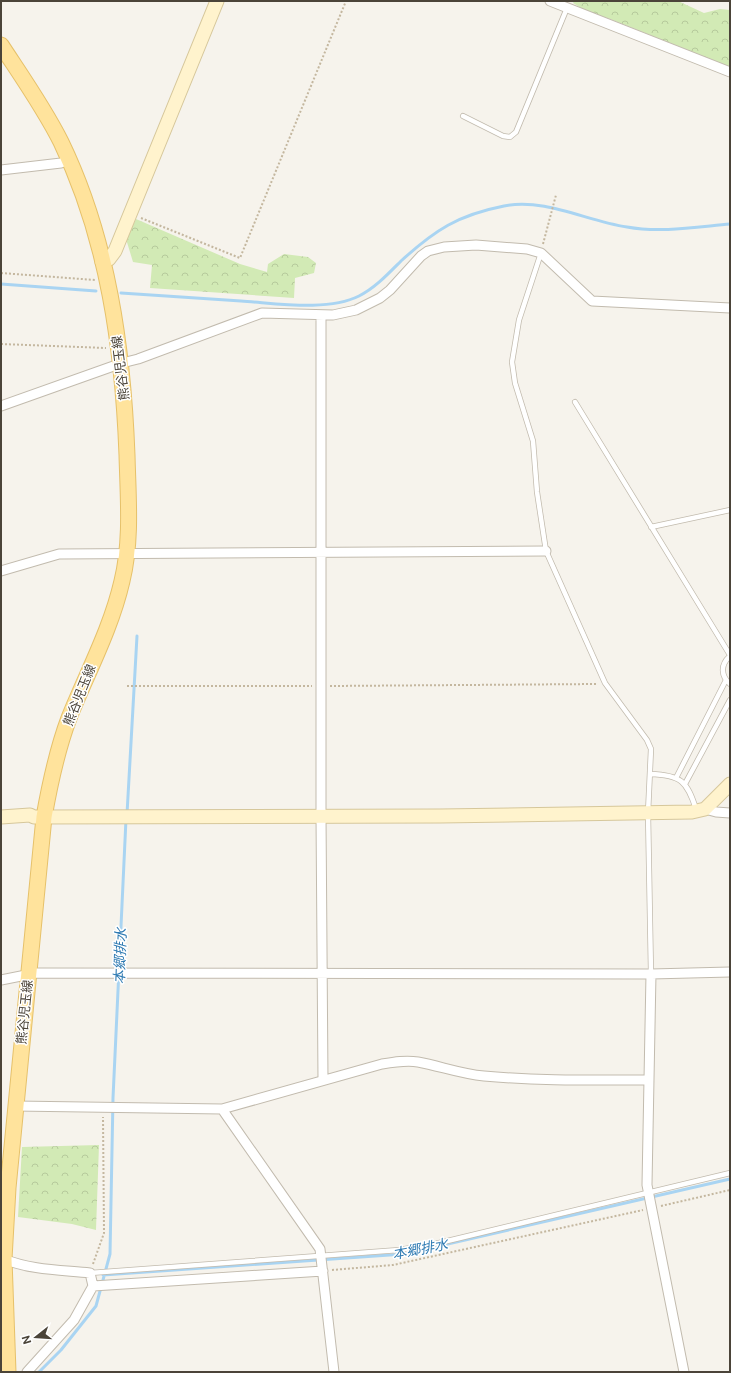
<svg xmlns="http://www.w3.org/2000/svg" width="731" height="1373" font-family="'Public Sans','Noto Sans JP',sans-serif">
<defs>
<pattern id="forest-crowns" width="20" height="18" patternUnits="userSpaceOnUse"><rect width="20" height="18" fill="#d2eab5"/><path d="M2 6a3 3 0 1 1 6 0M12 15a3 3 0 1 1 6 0" fill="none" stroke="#b6ca9c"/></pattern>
</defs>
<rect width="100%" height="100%" fill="#f6f3ec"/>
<path fill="url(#forest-crowns)" d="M574,1H678L704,13L720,9L730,10V67L610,19L586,11L573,3Z
M136,219L240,264L267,272L268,264L284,254L308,257L316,263L314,273L295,278L294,298L150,288L152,265L133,262L126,239Z
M99,1145L96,1230L72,1224L18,1217L22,1147Z"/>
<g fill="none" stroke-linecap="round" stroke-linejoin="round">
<path stroke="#a9d4f2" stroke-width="3" d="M1,284L96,291
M121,293C161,296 201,298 241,301C275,303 327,312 359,296C375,288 388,274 401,261C435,230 458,215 504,206C546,198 586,221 627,227C660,233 696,227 730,224
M127,814L137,636
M103,1275L404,1254L730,1179
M39,1372L61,1350L96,1306L110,1254L113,1098L126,819"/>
<defs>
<path id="lane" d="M463,116L503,136L510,137L516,132L567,8
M541,253L519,320L512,362L515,383L533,441L537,492L546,551L605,683L647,740L651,749L648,813L651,974
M575,402L730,655
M651,527L730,510
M730,656C720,665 721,676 730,684
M650,774C681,775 687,781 696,809
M676,778L726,680
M685,784L730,700
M90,1273L399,1250L439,1243L730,1173"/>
<path id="street" d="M550,1L730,72
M1,170L61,163L69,159
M321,315V816L323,1080
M1,406L122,363L138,359L262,313L333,315L356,310L380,298L390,290L421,256L428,251L444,247L476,245L527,249L541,253L592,301L730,308
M1,571L59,554L546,551
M705,809L716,812L730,813
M651,974L647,1185L684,1372
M1,980L36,973L651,974L730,972
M15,1106L222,1109L382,1064C394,1062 406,1060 418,1062C440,1066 461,1074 484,1076C539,1081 594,1080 649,1080
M222,1109L320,1249L334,1372
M4,1259C30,1270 62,1270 90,1273L93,1286L74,1320L27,1372
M93,1286L323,1271"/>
<path id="secondary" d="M102,262L109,259L115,251L217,1
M1,817L30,815L34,817L440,816L692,812L705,809L730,784"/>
<path id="primary" d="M1,45C22,77 44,108 61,142C108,239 123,349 127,455C128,497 132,540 122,581C111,629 87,673 69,718C57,750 50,783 44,817L8,1188L4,1259L8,1372"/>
</defs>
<use href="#lane" stroke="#c2bbae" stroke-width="6"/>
<use href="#street" stroke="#c2bbae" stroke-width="11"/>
<use href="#secondary" stroke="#d6c79b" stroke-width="15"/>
<use href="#primary" stroke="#e6c16a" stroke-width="17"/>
<path stroke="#c4b79f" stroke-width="2" stroke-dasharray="2 2" stroke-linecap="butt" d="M141,218L240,258L346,1
M543,244L556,195
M1,273L95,280
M1,344L106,348
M127,686H312
M330,686L598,684
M661,1206L730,1190
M93,1264L104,1233L103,1117
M332,1270L393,1265L643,1210"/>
<use href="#lane" stroke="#fff" stroke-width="4.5"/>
<use href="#street" stroke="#fff" stroke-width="9"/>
<use href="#secondary" stroke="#fff3cd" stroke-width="13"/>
<use href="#primary" stroke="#ffe39c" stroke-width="15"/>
</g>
<g text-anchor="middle" stroke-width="3" stroke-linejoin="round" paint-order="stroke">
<g font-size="13" fill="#4b4439" stroke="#fff">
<text transform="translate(120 368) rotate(-97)" y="5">熊谷児玉線</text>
<text transform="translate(79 695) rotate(-68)" y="5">熊谷児玉線</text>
<text transform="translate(24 1012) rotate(-84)" y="5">熊谷児玉線</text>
</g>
<g font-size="14" font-style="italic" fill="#2e7ab2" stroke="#fff">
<text transform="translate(120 956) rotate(-88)" y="5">本郷排水</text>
<text transform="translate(420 1249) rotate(-11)" y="5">本郷排水</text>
</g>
</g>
<rect width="731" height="1373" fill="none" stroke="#4b4439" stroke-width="4"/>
<g transform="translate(36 1337) rotate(253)" stroke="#ffffff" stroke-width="3" paint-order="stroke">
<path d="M0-3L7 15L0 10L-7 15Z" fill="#4b4439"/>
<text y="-6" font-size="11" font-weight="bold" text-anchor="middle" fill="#4b4439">N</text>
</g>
</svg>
